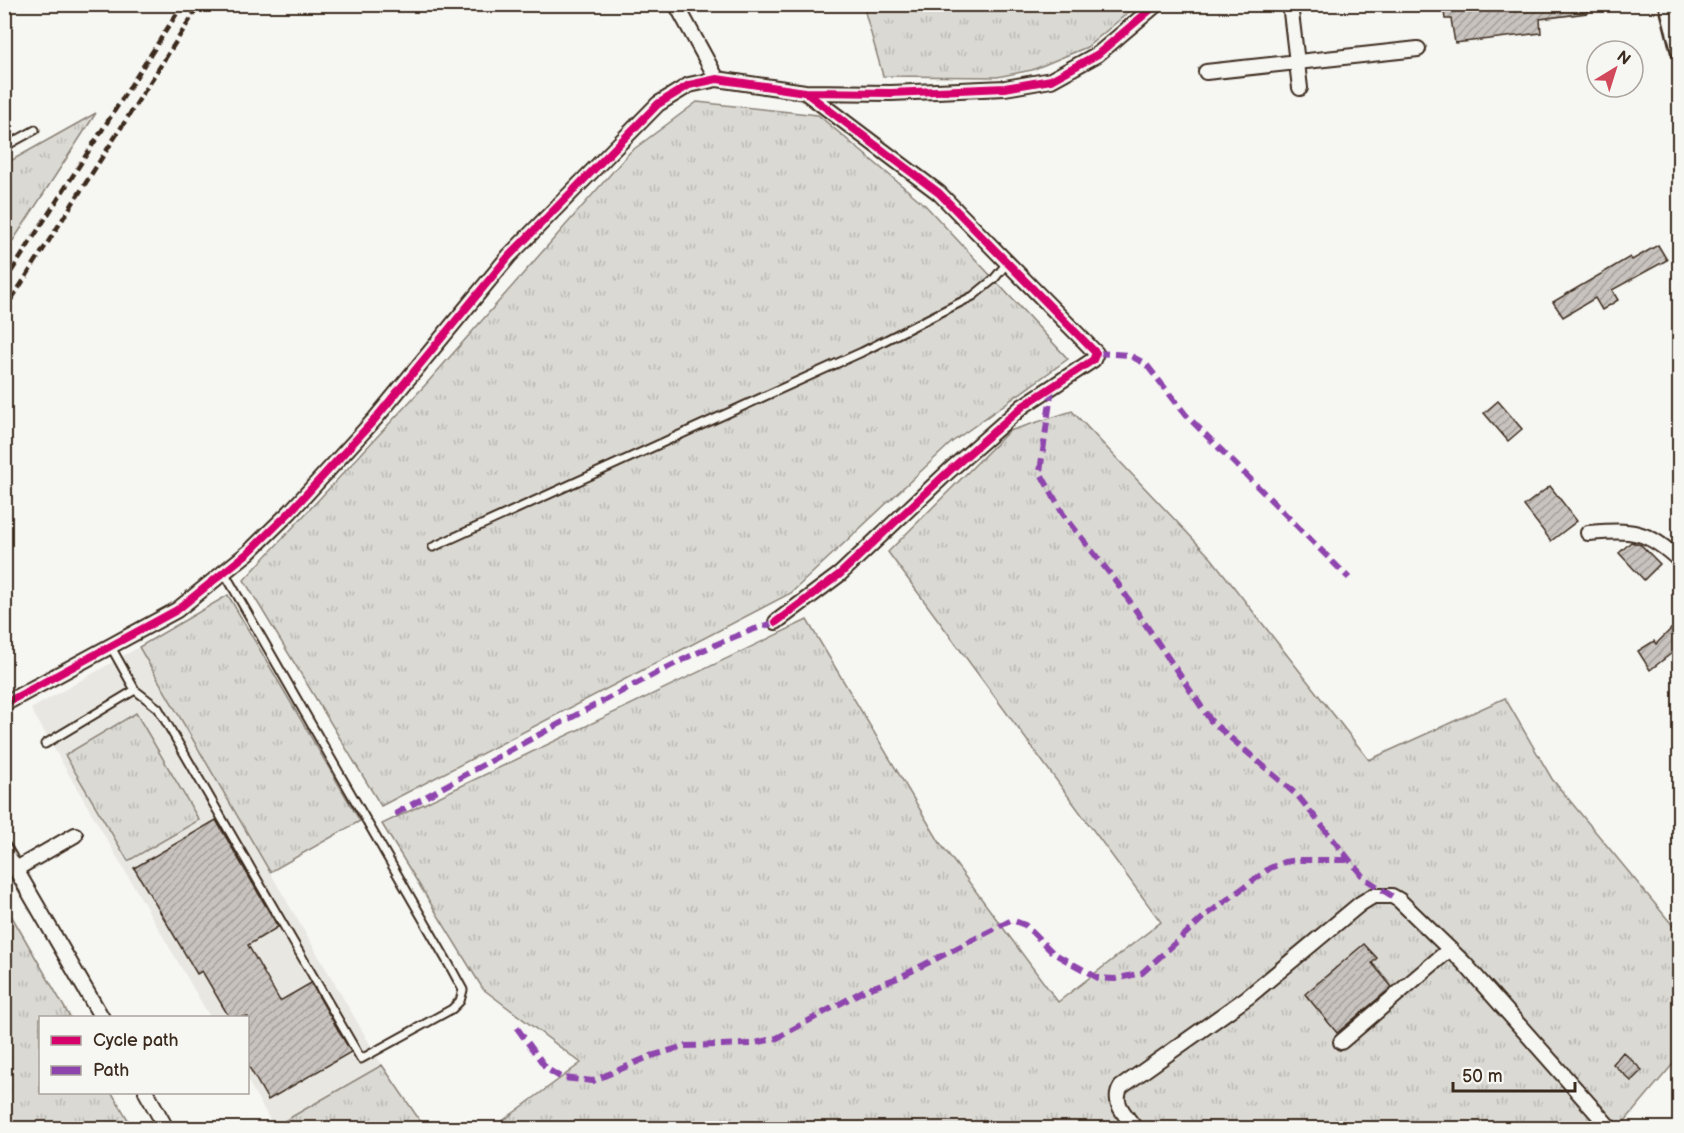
<svg xmlns="http://www.w3.org/2000/svg" width="1684" height="1133" font-family="'Balsamiq Sans',sans-serif">
<defs>
<pattern id="grass-tufts" width="24" height="20" patternUnits="userSpaceOnUse" patternTransform="scale(1.5)"><rect width="24" height="20" fill="#dad9d3"/><path d="M3 7l-1-3M5 7V3M7 7l1-3M15 17l-1-3M17 17v-4M19 17l1-3" fill="none" stroke="#bcbab5"/></pattern>
<pattern id="building-hatch" width="6" height="6" patternUnits="userSpaceOnUse" patternTransform="scale(1.5)"><rect width="6" height="6" fill="#c8c3be"/><path d="M-1 1l2-2M0 6l6-6M5 7l2-2" fill="none" stroke="#a49f9a"/></pattern>
</defs>
<rect width="100%" height="100%" fill="#f6f6f2"/>
<filter id="ink" filterUnits="userSpaceOnUse"><feTurbulence type="fractalNoise" baseFrequency=".0167" numOctaves="2"/><feDisplacementMap in="SourceGraphic" scale="12" xChannelSelector="R" yChannelSelector="G"/><feConvolveMatrix kernelMatrix="1 2 1 2 8 2 1 2 1" color-interpolation-filters="sRGB"/></filter>
<g filter="url(#ink)">
<path fill="#e8e7e2" d="M139,647L382,1065L274,1127L248,1081V1018L210,1017L31,709Z"/>
<path fill="url(#grass-tufts)" stroke="#8a8278" stroke-width="1.5" d="M863,5V4L1137,5L1087,47L1032,70L997,77L883,76Z
M697,102L818,115L925,205L1068,359L952,442L791,593L381,806L244,580L427,383L630,152Z
M96,113L5,253V164Z
M1072,411L1212,559L1369,760L1505,698L1552,779L1679,933V1057L1619,1128H493L581,1063L483,989L382,824L807,620L940,843L1058,1002L1161,922L888,552L1009,431Z
M228,595L360,821L270,872L139,647Z
M136,713L199,820L128,861L65,755Z
M4,903L70,1017L40,1018V1092L112,1093L133,1128H5Z
M382,1065L425,1128H275L274,1127Z"/>
<path fill="url(#building-hatch)" stroke="#3b2a1e" stroke-width="1.5" d="M1443,4H1586L1587,13L1540,19L1541,33L1455,43L1451,19H1445Z
M1658,245L1667,260L1612,290L1618,300L1602,310L1595,298L1563,317L1553,302L1630,257L1632,260Z
M1498,401L1522,429L1508,441L1484,413Z
M1550,486L1577,521L1551,541L1524,506Z
M1631,542L1641,545L1660,564L1644,580L1619,553Z
M1680,620V647L1650,670L1638,651L1654,641L1656,644Z
M216,820L278,927L248,945L280,1001L311,983L351,1052L268,1100L248,1065V1017H229L202,971L197,974L134,868Z
M1364,944L1377,958L1372,963L1392,987L1337,1033L1305,994Z
M1623,1052L1642,1070L1631,1081L1613,1064Z"/>
<g fill="none" stroke-linecap="round" stroke-linejoin="round">
<defs>
<path id="service" d="M4,147L35,130
M433,547L862,352L973,296L994,279L1008,262
M111,647L135,690L158,708L361,1059L452,1009L460,1001L463,990L451,968L224,572
M45,744L135,690"/>
<path id="minor" d="M676,4L717,79
M1290,4L1300,88
M1206,72L1418,49
M1588,533C1633,530 1646,529 1680,561
M776,622L840,574L949,471L1023,406L1093,360L1096,353L939,193L805,92
M4,704L177,610L249,552L290,512L375,419L509,256L658,104L689,85L717,79L805,92L891,93L1005,88L1051,80L1098,54L1157,4
M4,849L102,1018
M16,869L75,835
M1341,1042L1450,949
M146,1092L166,1128
M1135,1128C1126,1115 1111,1103 1121,1087L1248,997L1360,904L1373,896H1392L1399,900L1464,963L1610,1128"/>
<path id="tertiary" d="M1668,4L1680,51"/>
</defs>
<use href="#service" stroke="#3b2a1e" stroke-width="11"/>
<use href="#minor" stroke="#3b2a1e" stroke-width="18"/>
<use href="#tertiary" stroke="#3b2a1e" stroke-width="21"/>
<use href="#service" stroke="#f6f6f2" stroke-width="7"/>
<use href="#minor" stroke="#f6f6f2" stroke-width="14"/>
<use href="#tertiary" stroke="#f6f6f2" stroke-width="16"/>
<path stroke="#3b2a1e" stroke-width="4.5" stroke-dasharray="9 4.5" stroke-linecap="butt" d="M4,283L183,4
M4,311L200,4"/>
<path stroke="#8e44ad" stroke-width="6" stroke-dasharray="12 6" stroke-linecap="butt" d="M1096,353L1129,355L1146,364L1186,415L1349,578
M1052,387L1040,472L1063,514L1118,584L1211,721L1298,796L1364,878L1392,896
M395,814C466,774 537,735 609,698C664,669 717,640 776,622
M517,1028L547,1069L562,1078L593,1081L651,1056L685,1046L751,1044L777,1038L863,991L900,977L1012,920L1025,925L1053,953L1098,978L1115,979L1142,973L1204,917L1270,868L1284,862L1300,860H1347"/>
<defs>
<path id="cycleway" d="M776,622L840,574L949,471L1023,406L1093,360L1096,353L939,193L805,92
M4,704L177,610L249,552L290,512L375,419L509,256L658,104L689,85L717,79L805,92L891,93L1005,88L1051,80L1098,54L1157,4"/>
</defs>
<use href="#cycleway" stroke="#f6f6f2" stroke-width="11"/>
<use href="#cycleway" stroke="#d6006c" stroke-width="8"/>
</g>
</g>
<rect width="1684" height="1133" fill="none" stroke="#f6f6f2" stroke-width="24"/>
<rect x="12" y="12" width="1660" height="1109" fill="none" stroke="#3b2a1e" stroke-width="2" filter="url(#ink)"/>
<rect x="39" y="1016" width="210" height="78" fill="#f6f6f2" stroke="#aba49d" stroke-width="1.5"/>
<rect x="51" y="1036" width="30" height="9" fill="#d6006c" stroke="#aba49d" stroke-width="1.5"/>
<text x="93" y="1046" font-size="18" fill="#3b2a1e">Cycle path</text>
<rect x="51" y="1066" width="30" height="9" fill="#8e44ad" stroke="#aba49d" stroke-width="1.5"/>
<text x="93" y="1076" font-size="18" fill="#3b2a1e">Path</text>
<g transform="translate(1615 69) rotate(38)"><circle r="28" fill="#f6f6f2" stroke="#aba49d" stroke-width="1.5"/>
<path d="M0-4.5L10 22L0 15L-10 22Z" fill="#d1495b"/>
<text y="-9" font-size="16" font-weight="bold" text-anchor="middle" fill="#3b2a1e">N</text>
</g>
<path d="M1453 1082v9h122v-9" fill="none" stroke="#3b2a1e" stroke-width="3"/>
<text x="1462" y="1082" font-size="18" fill="#3b2a1e" stroke="#f6f6f2" stroke-width="4.5" paint-order="stroke">50 m</text>
</svg>
